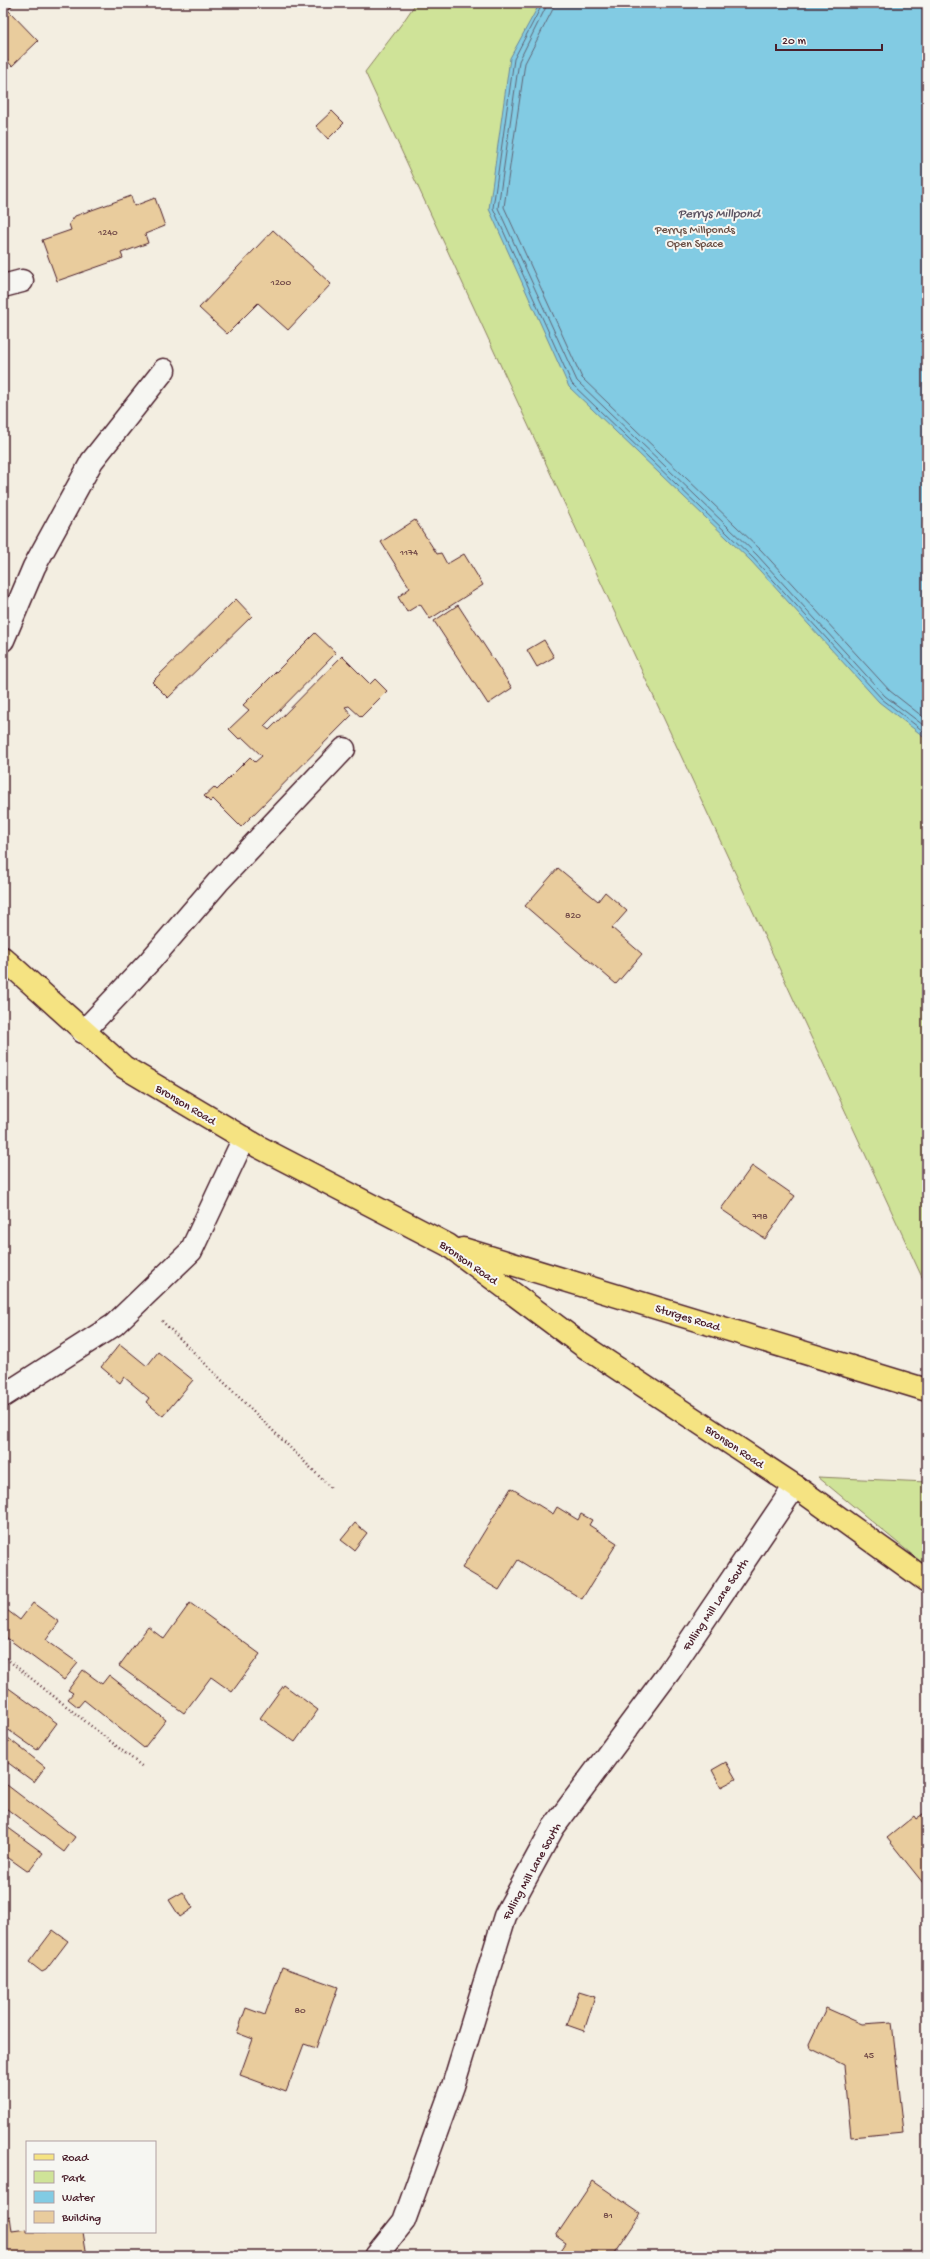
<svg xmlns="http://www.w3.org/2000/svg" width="930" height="2259" font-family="'Gochi Hand',sans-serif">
<rect width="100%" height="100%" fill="#f3eee1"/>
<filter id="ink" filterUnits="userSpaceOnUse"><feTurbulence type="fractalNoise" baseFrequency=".025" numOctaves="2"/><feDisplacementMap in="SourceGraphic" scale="8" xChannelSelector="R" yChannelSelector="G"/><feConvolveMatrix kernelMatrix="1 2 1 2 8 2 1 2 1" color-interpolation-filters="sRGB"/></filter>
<g filter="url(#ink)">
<path fill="#cfe398" stroke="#8c8162" d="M416,3H927V1288L365,72L403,22Z
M818,1477L927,1482V1567Z"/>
<path fill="#82cbe3" stroke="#6c8699" d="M540,3H927V739L879,702L751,561L569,387L489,209L510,58Z"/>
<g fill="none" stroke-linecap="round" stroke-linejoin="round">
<path stroke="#606475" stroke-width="1" d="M543,3L514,59L493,208L572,384L753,558L882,699L927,734
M548,3L519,61L498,208L577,381L757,555L885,696L927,728
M554,3L552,11L525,63L504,207L582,378L761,550L890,691L927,720"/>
</g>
<path fill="#e9cc9d" stroke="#4a1f2b" d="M3,3H15L8,10L38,41L12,66L3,56Z
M332,111L344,123L328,139L316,126Z
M131,196L134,206L155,198L165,226L145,234L148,243L121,253L123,258L57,281L42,240L71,230L69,224L75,216Z
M273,230L331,284L288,330L258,303L227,334L199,308Z
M415,520L437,554L441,553L447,564L464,554L483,585L430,619L420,604L407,612L398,597L410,588L381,542Z
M236,599L252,616L168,698L152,682Z
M458,605L512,688L488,704L434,621Z
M315,633L336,653L264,726L269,730L342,656L370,684L375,679L387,691L361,717L349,706L345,707L352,715L241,827L213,799L210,802L204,796L214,787L217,790L250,757L255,762L262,756L243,738L239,739L229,729L249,710L243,705Z
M544,640L554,657L537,667L527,650Z
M558,868L598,901L605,892L627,911L612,928L642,954L616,984L525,906Z
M752,1166L795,1196L765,1239L721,1209Z
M120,1344L147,1366L158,1352L193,1380L163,1416L146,1402L149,1398L124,1377L120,1383L101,1367Z
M511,1488L553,1514L557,1507L578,1520L581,1514L592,1520L589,1525L617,1543L582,1599L518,1560L499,1590L462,1568Z
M355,1523L367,1533L354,1550L341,1540Z
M33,1603L59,1622L46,1640L78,1663L64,1680L3,1635V1607L20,1620Z
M190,1603L260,1654L232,1692L211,1677L184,1713L119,1666L148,1627L164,1639Z
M83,1670L102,1684L109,1675L166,1720L144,1748L84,1700L78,1707L68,1699L73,1693L68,1690Z
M3,1684L57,1723L37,1750L3,1726Z
M284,1685L318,1710L295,1742L260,1718Z
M3,1734L45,1767L34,1782L3,1759Z
M726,1762L736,1779L721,1787L712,1770Z
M3,1782L75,1837L64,1852L3,1806Z
M927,1811V1888L887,1838L914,1816L916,1819Z
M3,1824L43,1853L30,1870L27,1871L3,1854Z
M183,1892L193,1908L180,1917L169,1900Z
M53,1930L68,1941L46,1970L42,1972L29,1962Z
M282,1967L338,1987L316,2048L304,2044L286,2092L240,2075L253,2039L237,2033L246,2008L265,2015Z
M579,1992L595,1997L584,2031L567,2025Z
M826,2008L862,2024L892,2022L904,2132L851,2137L844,2065L810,2048L809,2044Z
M593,2181L641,2214L613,2256H557L566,2243L556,2236Z
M10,2216L12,2231L27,2229V2232H83L87,2256H3V2218Z"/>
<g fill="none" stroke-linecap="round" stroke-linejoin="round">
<defs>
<path id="minor" d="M3,286L22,281
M3,640L34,567L92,461L164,370
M83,1032L150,961L218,882L344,749
M3,1396L114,1325L191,1251L244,1138
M376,2256L404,2221L453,2086L505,1916L553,1828L669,1672L795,1486"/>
<path id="major" d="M3,958L124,1067L259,1147L448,1245L582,1345L795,1486L927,1581
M463,1249L927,1390"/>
</defs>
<use href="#minor" stroke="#4a1f2b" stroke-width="25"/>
<use href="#major" stroke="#4a1f2b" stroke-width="25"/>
<path stroke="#4a1f2b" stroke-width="2.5" stroke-dasharray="1 3" stroke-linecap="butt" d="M162,1321L331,1488
M3,1656L144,1768"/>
<use href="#minor" stroke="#f6f6f2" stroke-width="22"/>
<use href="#major" stroke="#f5e382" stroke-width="22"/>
</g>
</g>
<g text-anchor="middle" stroke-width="4" stroke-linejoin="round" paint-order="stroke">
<g font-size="10" fill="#724a48">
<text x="108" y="235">1240</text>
<text x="281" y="285">1200</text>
<text x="409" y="555">1174</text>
<text x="573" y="918">820</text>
<text x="760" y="1219">798</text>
<text x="300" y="2013">80</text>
<text x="869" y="2058">45</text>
<text x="608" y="2218">81</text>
</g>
<g font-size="12" fill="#6b5046" stroke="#f6f6f2">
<text x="695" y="233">Perrys Millponds<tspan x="695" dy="14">Open Space</tspan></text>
</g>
<g font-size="12" fill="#4a1f2b" stroke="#f6f6f2">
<text transform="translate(186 1104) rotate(31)" y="4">Bronson Road</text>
<text transform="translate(469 1262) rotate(35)" y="4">Bronson Road</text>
<text transform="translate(688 1317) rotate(17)" y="4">Sturges Road</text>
<text transform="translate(735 1446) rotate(34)" y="4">Bronson Road</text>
<text transform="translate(715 1604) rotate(-56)" y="4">Fulling Mill Lane South</text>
<text transform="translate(531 1871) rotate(-61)" y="4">Fulling Mill Lane South</text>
</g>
<g font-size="13" font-style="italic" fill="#5b5362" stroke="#f6f6f2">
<text x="719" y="217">Perrys Millpond</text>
</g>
</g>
<rect width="930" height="2259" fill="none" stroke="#f6f6f2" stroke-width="16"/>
<rect x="8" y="8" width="914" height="2243" fill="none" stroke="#4a1f2b" stroke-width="1.5" filter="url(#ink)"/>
<rect x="26" y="2141" width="130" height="92" fill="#f6f6f2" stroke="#b1a0a2"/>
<rect x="34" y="2154" width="20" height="6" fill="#f5e382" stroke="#b1a0a2"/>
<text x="62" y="2161" font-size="12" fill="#4a1f2b">Road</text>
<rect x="34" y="2171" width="20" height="12" fill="#cfe398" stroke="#b1a0a2"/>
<text x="62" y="2181" font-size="12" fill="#4a1f2b">Park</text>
<rect x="34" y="2191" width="20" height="12" fill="#82cbe3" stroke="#b1a0a2"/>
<text x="62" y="2201" font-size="12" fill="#4a1f2b">Water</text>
<rect x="34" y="2211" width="20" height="12" fill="#e9cc9d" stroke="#b1a0a2"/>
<text x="62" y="2221" font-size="12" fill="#4a1f2b">Building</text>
<path d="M776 44v6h106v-6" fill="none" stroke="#4a1f2b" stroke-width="2"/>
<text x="782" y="44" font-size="12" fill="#4a1f2b" stroke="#f6f6f2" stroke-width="3" paint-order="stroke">20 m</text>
</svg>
